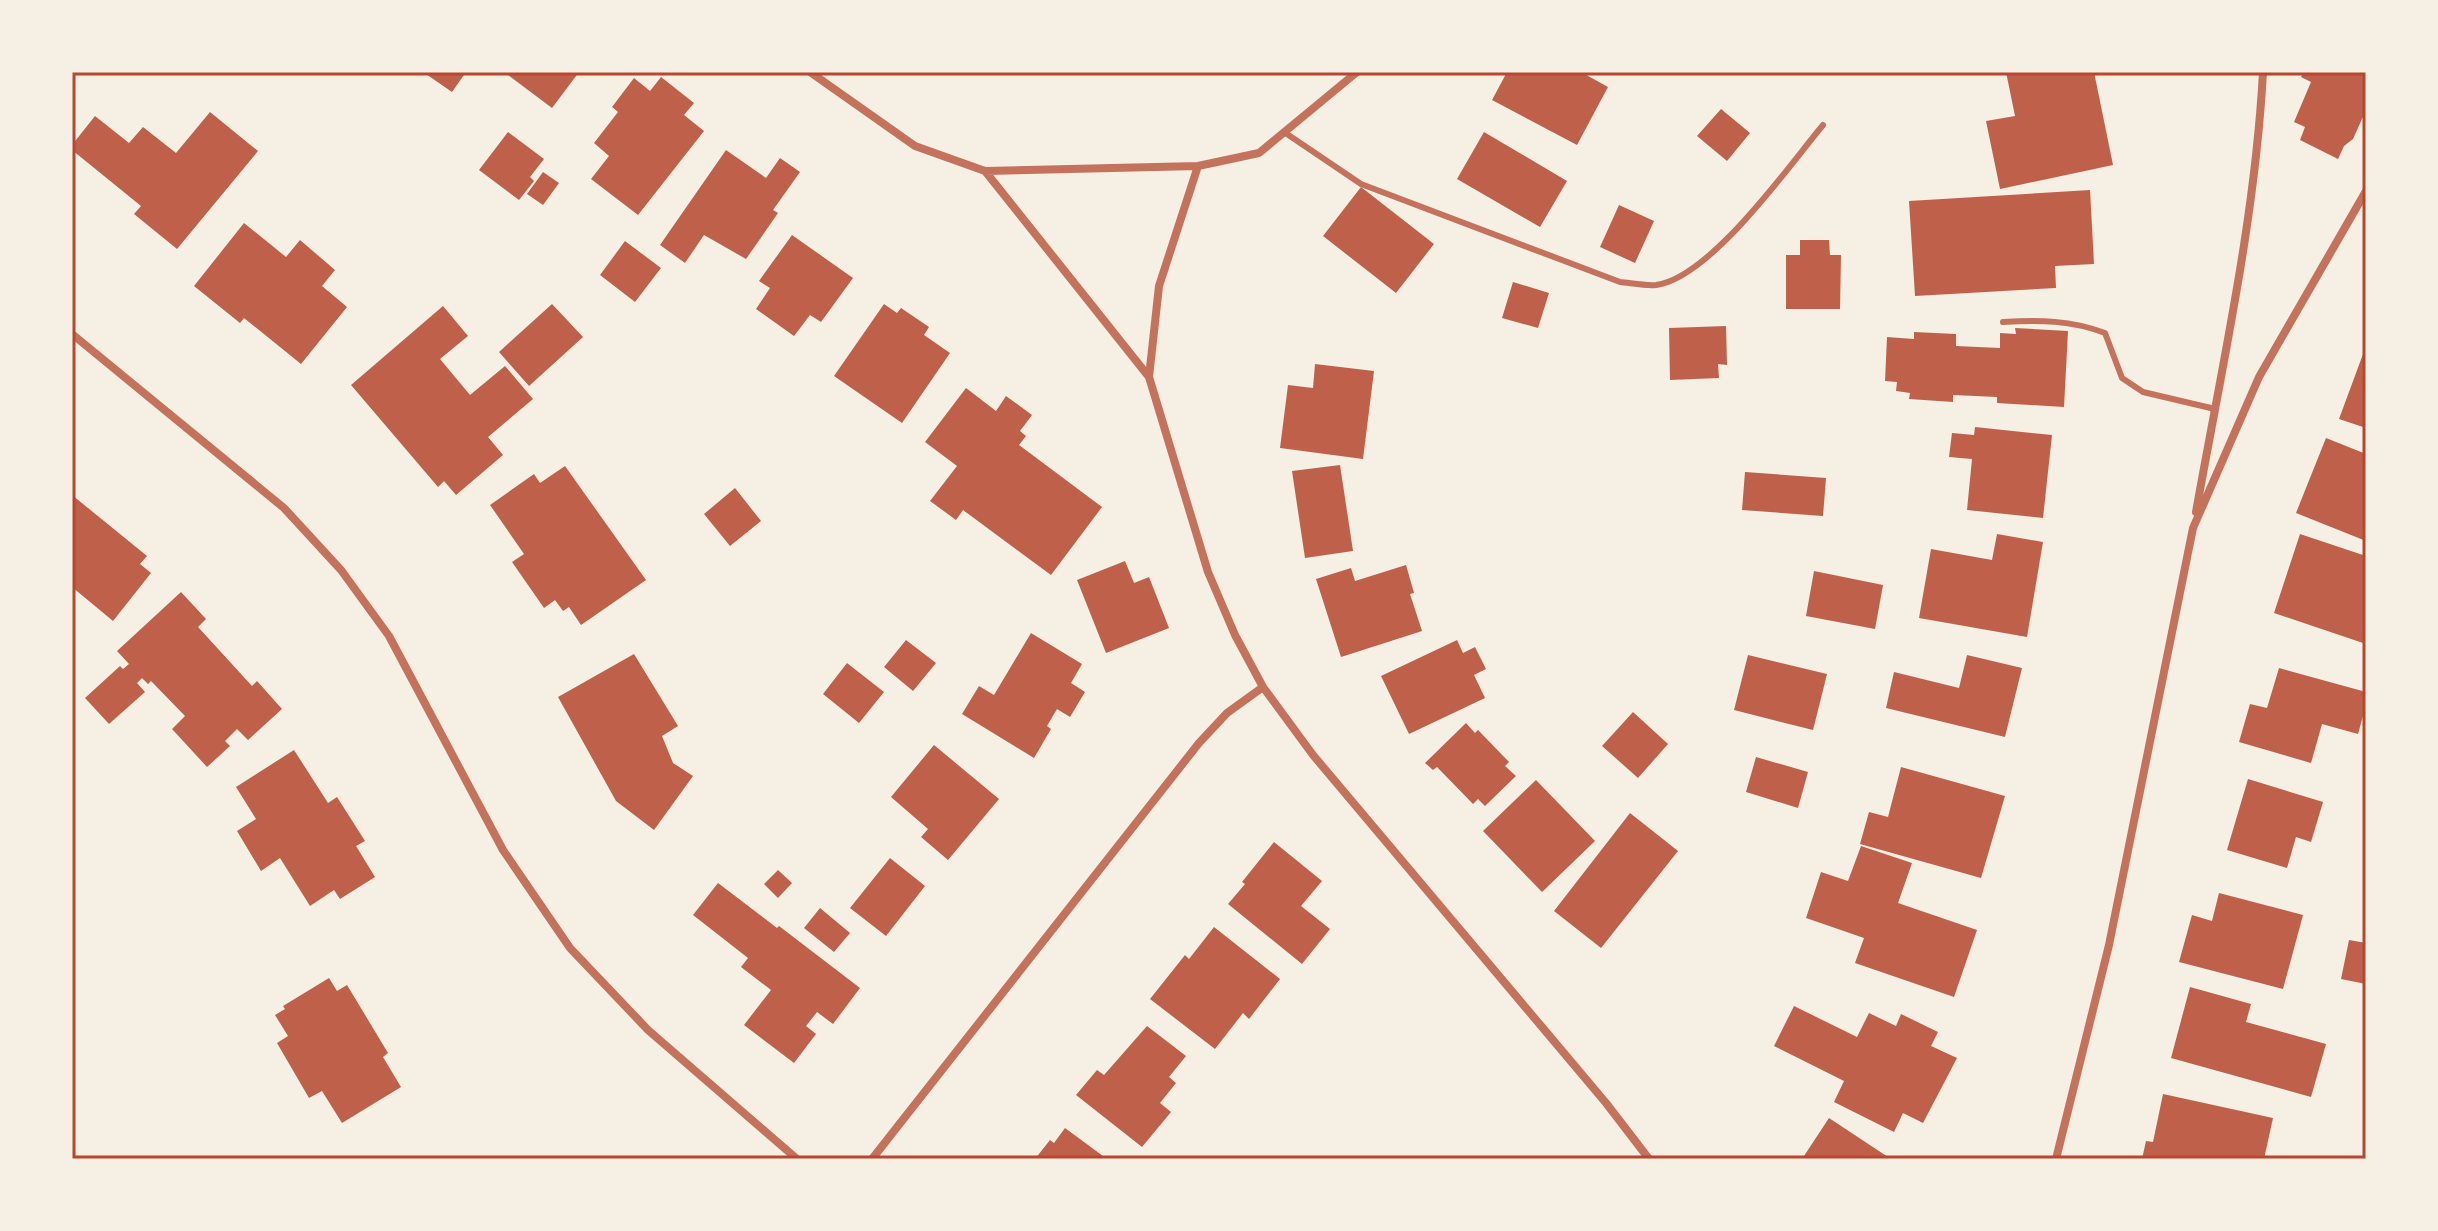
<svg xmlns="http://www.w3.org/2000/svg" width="2438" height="1231" font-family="Manrope,sans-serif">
<rect width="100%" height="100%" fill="#f6efe4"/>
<path fill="#bf614a" d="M423,72H466L452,92Z
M504,72H579L552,108Z
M1507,72H1581L1608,87L1577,145L1492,100Z
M2006,72H2094L2113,165L2000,189L1986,121L2015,116Z
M2304,72H2366V110L2353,139L2344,146L2338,159L2300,140L2305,127L2294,122L2311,82L2301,77Z
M661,77L694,103L684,115L704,131L638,215L591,179L609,156L594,143L618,112L612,107L634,78L650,91Z
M1721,109L1750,133L1727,161L1697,136Z
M210,112L258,151L177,249L134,214L141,206L72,150V145L95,116L129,143L143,127L176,153Z
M508,132L544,159L530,177L534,181L519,200L479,170Z
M1484,132L1567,181L1540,227L1457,179Z
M726,150L766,178L780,158L800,172L773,210L778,213L746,259L704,235L685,263L660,245Z
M543,172L559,183L543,205L527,194Z
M1361,187L1434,244L1396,293L1323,236Z
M2090,190L2094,264L2055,266L2056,288L1915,296L1909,201Z
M1619,205L1654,221L1635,263L1600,247Z
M244,223L286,257L300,240L335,270L322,286L347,307L301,364L244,318L240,323L194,286Z
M792,235L853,278L821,322L810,315L794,336L756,309L770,288L759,281Z
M1800,240H1829L1830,255H1841L1840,309H1786V255H1800Z
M625,241L661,268L635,302L600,275Z
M1513,282L1549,293L1538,328L1502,318Z
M552,304L583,337L529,386L499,352Z
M884,304L897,313L901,308L929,327L924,335L950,353L902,423L834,376Z
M443,306L468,336L440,359L470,395L505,366L533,399L488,437L503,455L456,495L444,481L438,487L351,385Z
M1726,326L1727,365L1718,364L1719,378L1670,380L1669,328Z
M2015,328L2068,331L2064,407L1997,403V397L1953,395V402L1909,399L1910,393L1896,391L1897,382L1885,381L1887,337L1914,339V332L1956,334V346L2000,348V333L2016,334Z
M2366,346V428L2339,419Z
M1315,364L1374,371L1363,459L1280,448L1288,385L1313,388Z
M966,388L996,411L1006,396L1032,415L1020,431L1026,436L1019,445L1102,507L1051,575L963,510L956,520L930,501L957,466L925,442Z
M1975,427L2052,435L2043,518L1967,510L1972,459L1949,457L1952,433L1974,435Z
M2326,438L2366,454V541L2296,513Z
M1340,465L1353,551L1305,558L1292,471Z
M565,466L646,580L581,625L569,607L563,611L555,600L544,608L512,562L524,554L490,505L534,474L540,483Z
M1745,472L1826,478L1823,516L1742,510Z
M735,488L761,521L730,546L704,514Z
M72,495L147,556L140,564L151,573L113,621L72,587L74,572L72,570Z
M1997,534L2043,542L2027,637L1919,618L1931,549L1992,560Z
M2300,534L2366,556V644L2274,613Z
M1125,561L1134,583L1149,577L1169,628L1106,653L1077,580Z
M1406,565L1414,593L1410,594L1422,631L1341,657L1316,579L1351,568L1355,581Z
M1814,571L1883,585L1875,629L1806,616Z
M181,592L206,619L198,627L252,686L257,681L282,709L248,740L237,729L225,741L230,746L207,767L172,729L185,716L151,681L148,684L142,678L137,683L145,692L109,724L85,698L120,666L123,669L129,664L117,651Z
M1031,633L1082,664L1071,683L1085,692L1070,717L1057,709L1047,726L1051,729L1034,758L962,714L979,686L994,695Z
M906,640L936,663L913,691L884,667Z
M1457,640L1463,653L1475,647L1486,669L1474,675L1485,698L1409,734L1381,676Z
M634,654L678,726L662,736L673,763L693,776L654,830L616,801L558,697Z
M1748,655L1827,674L1813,730L1734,710Z
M1967,655L2022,668L2005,737L1886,708L1894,672L1959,688Z
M847,663L884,692L859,723L823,694Z
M2279,668L2366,692V705L2358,734L2322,724L2311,763L2239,742L2250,704L2267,708Z
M1633,712L1668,744L1638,778L1602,746Z
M1466,723L1475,733L1478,730L1509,762L1505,766L1516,776L1485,806L1478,799L1473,804L1437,767L1433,770L1425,763Z
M934,745L999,799L948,860L921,837L928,829L891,797Z
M294,750L328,803L337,797L365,841L356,846L375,877L340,899L334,890L310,906L280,858L261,871L237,831L256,819L236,787Z
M1756,757L1808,772L1798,808L1746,792Z
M1901,767L2005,796L1981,878L1860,844L1869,812L1888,817Z
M2248,779L2323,802L2311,842L2296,837L2287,868L2227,850Z
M1536,780L1595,841L1542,892L1483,831Z
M1630,813L1678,851L1601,948L1554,911Z
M1274,842L1322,881L1301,906L1330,929L1302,964L1228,904L1245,884L1242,882Z
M1861,846L1912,863L1898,903L1977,930L1954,997L1855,963L1864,938L1806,918L1821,872L1848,881Z
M890,858L925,886L886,936L850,908Z
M778,870L792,883L778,898L764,884Z
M718,883L777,928L779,926L860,988L833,1024L817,1012L806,1026L816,1034L794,1063L744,1025L771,990L741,967L748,958L693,915Z
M2219,893L2303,915L2283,989L2179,962L2192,915L2212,921Z
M820,908L850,933L834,952L804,928Z
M1214,927L1280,979L1249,1019L1243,1013L1215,1049L1150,999L1185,955L1189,959Z
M2349,940L2366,943V984L2341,979Z
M329,978L337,991L347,985L388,1053L383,1057L401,1087L342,1123L322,1091L309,1098L277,1043L288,1036L275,1015L285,1009L283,1006Z
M2190,987L2251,1004L2246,1022L2326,1044L2311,1097L2171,1058Z
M1794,1006L1857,1037L1869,1013L1896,1026L1901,1014L1938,1032L1931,1046L1957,1058L1923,1123L1903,1113L1894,1132L1834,1102L1844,1081L1774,1046Z
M1147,1026L1186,1056L1169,1077L1176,1083L1160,1103L1171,1112L1142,1147L1076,1095L1097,1070L1104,1075Z
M2163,1094L2273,1118L2264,1159H2142L2146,1141L2153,1142Z
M1829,1118L1891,1159H1802Z
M1065,1128L1107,1159H1035L1050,1140L1054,1143Z"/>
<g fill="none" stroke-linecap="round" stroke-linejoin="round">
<path stroke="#c5725c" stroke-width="6" d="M1284,132L1361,184L1620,282C1631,283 1645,286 1656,285C1710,278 1788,167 1823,125
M2003,322C2039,320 2071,320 2105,333L2122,378L2143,392L2215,409"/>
<path stroke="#c5725c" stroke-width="8" d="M810,72L915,146L985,171L1198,166L1259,153L1357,72
M985,171L1149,377L1208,572L1235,635L1263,687L1313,755L1606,1103L1649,1159
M72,334L284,508L341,570L389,636L503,850L570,948L648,1030L797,1159
M1149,377L1159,286L1198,166
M2196,512C2222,366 2255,220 2263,72
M872,1159L1199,743L1227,713L1263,687
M2056,1159L2109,945L2193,528L2259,377L2366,191"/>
</g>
<rect width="2438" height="1231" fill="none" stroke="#f6efe4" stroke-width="148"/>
<rect x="74" y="74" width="2290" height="1083" fill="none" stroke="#b5482f" stroke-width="3"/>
</svg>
